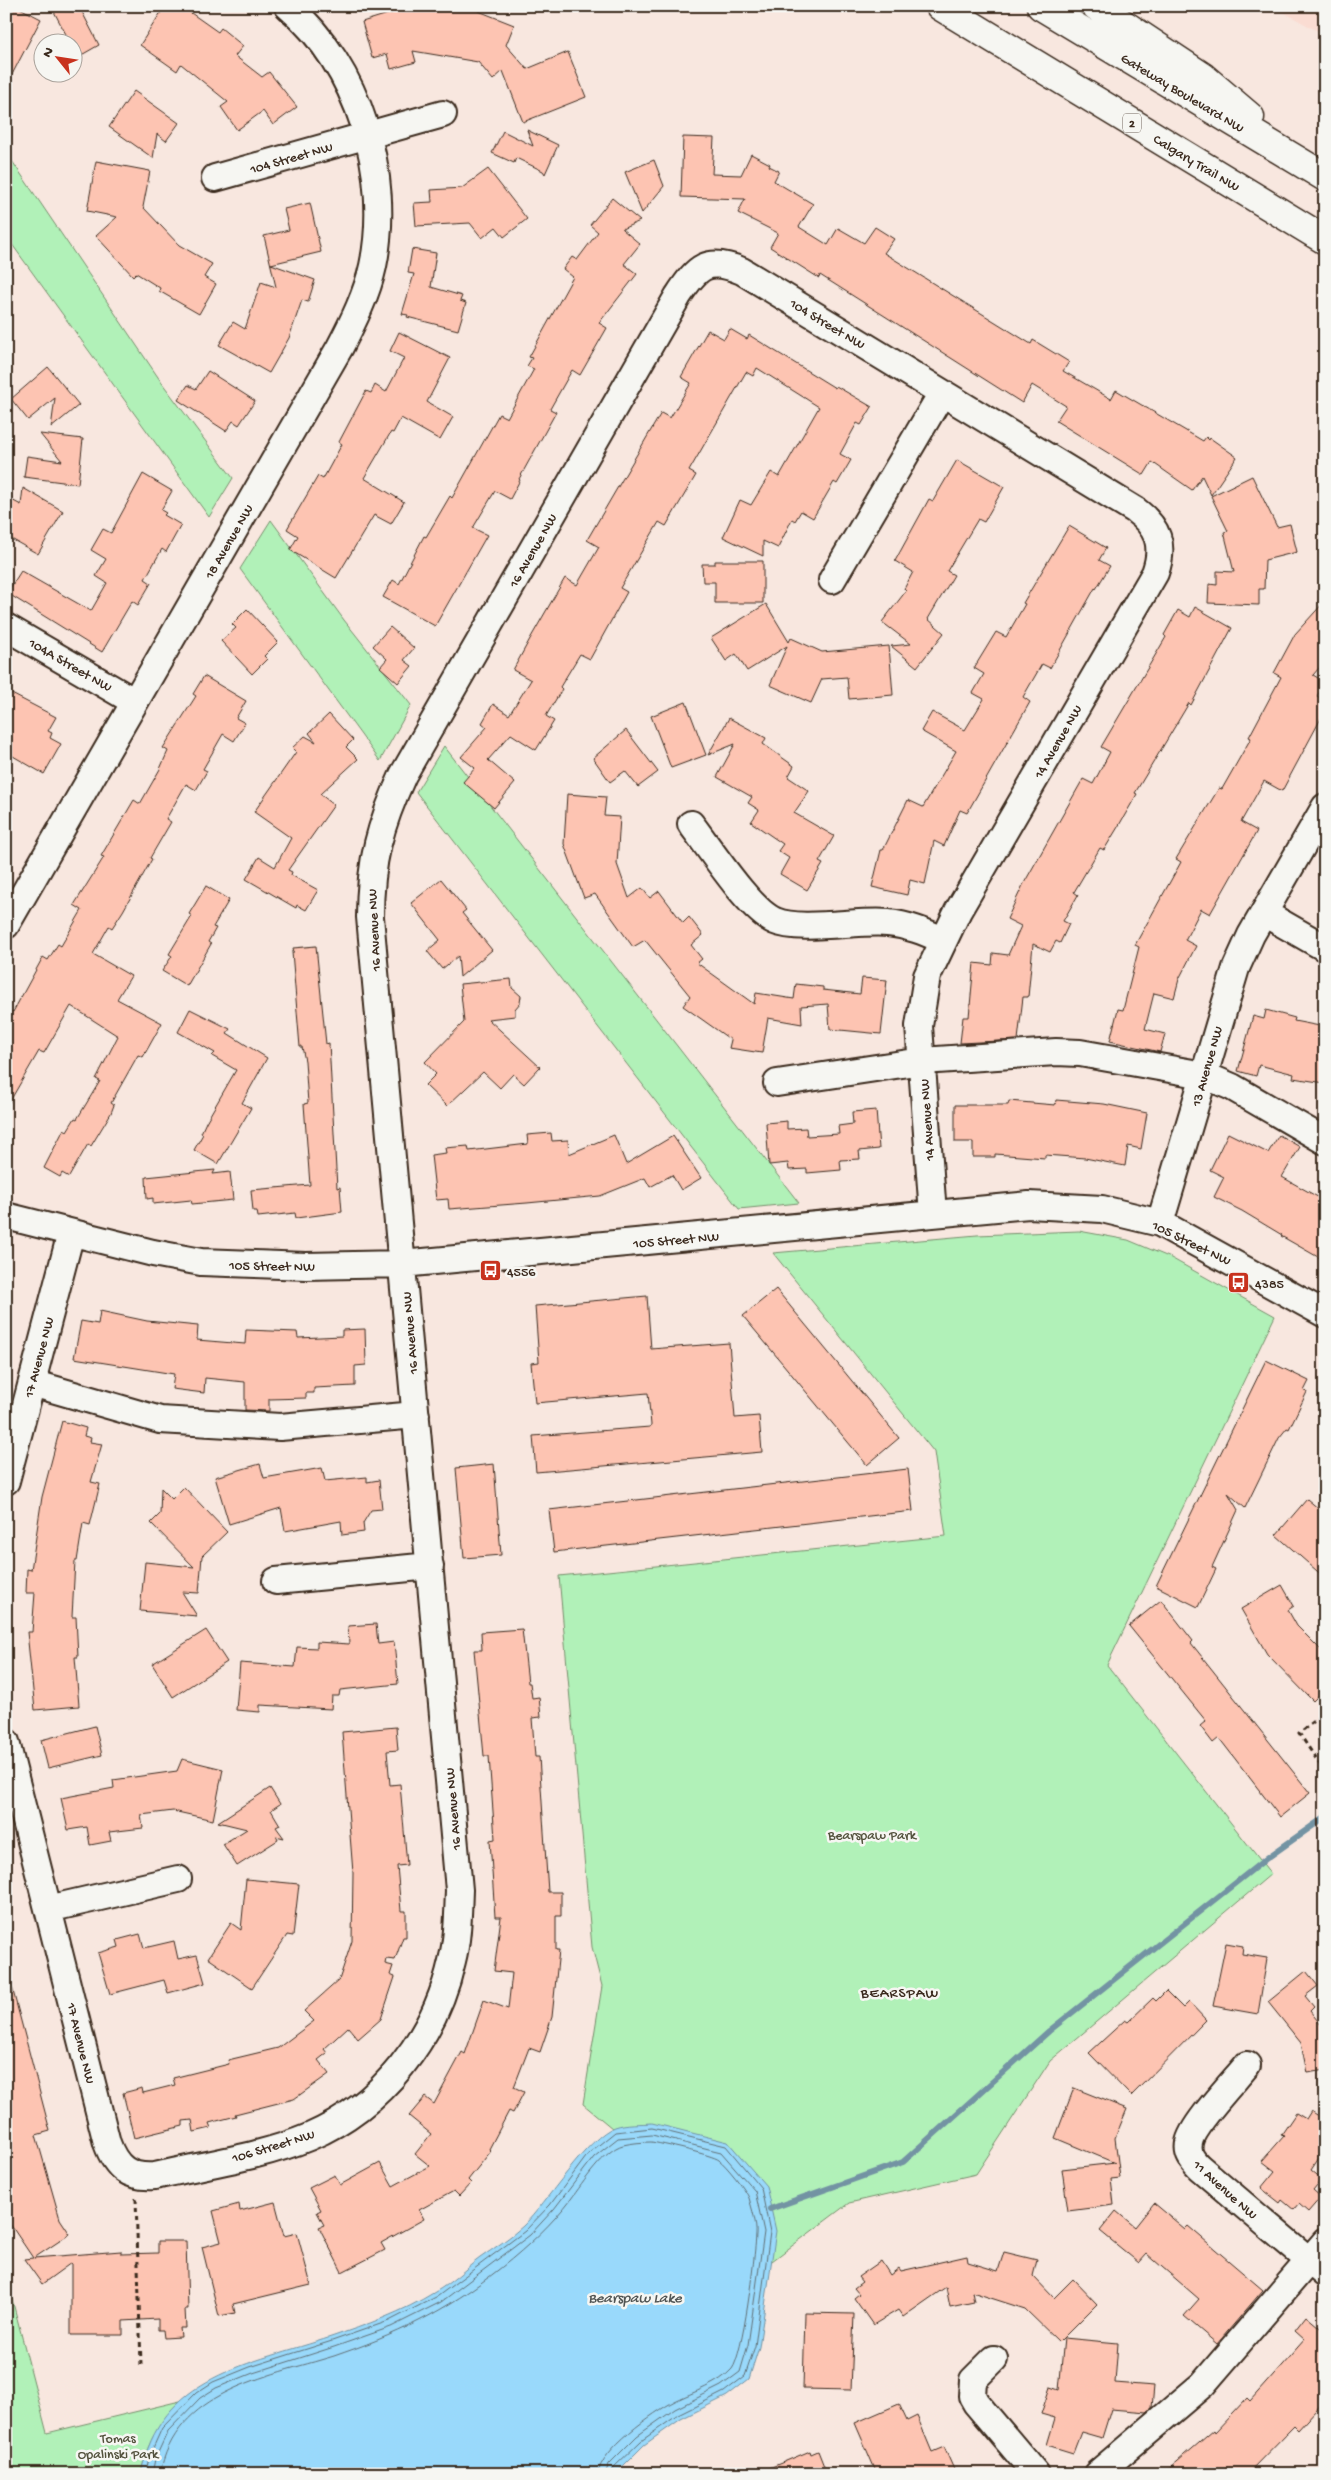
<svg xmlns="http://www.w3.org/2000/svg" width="1331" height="2480" font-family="'Gochi Hand',sans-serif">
<rect width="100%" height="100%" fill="#f8e7df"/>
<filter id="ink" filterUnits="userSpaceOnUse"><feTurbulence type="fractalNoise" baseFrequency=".02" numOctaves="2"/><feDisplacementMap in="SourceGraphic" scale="10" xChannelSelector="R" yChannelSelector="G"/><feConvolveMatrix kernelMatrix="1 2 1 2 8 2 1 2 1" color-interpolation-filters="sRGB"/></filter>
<g filter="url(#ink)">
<path fill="#fadcd2" d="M1272,6H1325V35Z"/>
<path fill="#b1f1b8" stroke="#768e6b" d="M6,152L162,383L233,478L209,517L6,236Z
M271,520L344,620L411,705L380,761L240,569Z
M444,746L799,1203L739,1209L416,792Z
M1079,1231L1128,1240L1171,1258L1275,1316L1107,1665L1271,1874L1050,2061L976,2174L849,2203L772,2261L583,2104L602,1986L592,1947L559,1576L946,1536L934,1452L773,1253L977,1235Z
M6,2276L47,2433L180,2401C158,2426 147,2441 141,2474H6Z"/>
<path fill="#99d9fb" stroke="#7393a3" d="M652,2123L728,2142L766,2186L776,2231L759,2347L749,2379L727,2396L681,2419L644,2445L615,2474H141C159,2375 251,2364 331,2337C366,2325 403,2312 435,2292C451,2283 465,2269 480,2258C494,2248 510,2238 523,2226C546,2204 588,2136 615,2127C626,2123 641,2124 652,2123Z"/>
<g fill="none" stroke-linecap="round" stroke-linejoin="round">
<path stroke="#617076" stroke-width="1" d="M146,2474L149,2457L162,2428L196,2393L213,2382L250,2367L332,2341L389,2321L438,2296L525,2231L550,2205L589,2153L615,2132L652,2128L726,2146L761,2188L770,2232L755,2346L745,2376L724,2392L678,2415L641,2441L613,2468L612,2474
M152,2474L155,2459L168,2431L200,2398L216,2388L253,2373L334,2347L391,2327L441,2302L530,2235L554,2209L594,2157L618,2138L652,2135L721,2152L755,2191L764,2232L748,2345L740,2372L721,2386L675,2409L637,2436L609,2464L605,2474
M160,2474C175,2391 266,2377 334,2356C363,2346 392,2335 419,2321C471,2295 536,2245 571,2199C583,2183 604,2150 623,2145C631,2143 643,2142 651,2142C659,2143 713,2155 719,2160C726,2165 746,2190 749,2198C752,2209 757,2224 756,2235C755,2257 743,2355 732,2369C719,2384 693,2392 675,2401C654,2412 600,2450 598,2474"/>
<path stroke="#7393a3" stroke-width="6" d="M770,2209L903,2162L1049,2031L1267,1858L1325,1817"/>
</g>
<path fill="#fdc4b2" stroke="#3b2a1e" d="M6,6H16L41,19L6,86Z
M51,6H79L99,45L78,57Z
M165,6H181L218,32L221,28L243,46L235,56L262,77L269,72L297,107L273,125L263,111L237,130L221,107L228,102L181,64L177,71L140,45Z
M414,6H466L514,25L506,45L527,69L568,52L586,97L523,122L503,71L493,80L478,62L413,51L416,62L391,69L387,54L372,58L362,22Z
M134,91L179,123L166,141L157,134L153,158L109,127Z
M527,130L558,145L545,174L543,171L516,158L514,163L492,153L503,131L533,146Z
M683,137L714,138L712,174L741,175L751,154L770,164L769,166L779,171L774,181L813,204L799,227L828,245L838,228L864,243L875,227L894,239L884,253L1031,344L1033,340L1069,362L1063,371L1111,399L1116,390L1203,441L1206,437L1209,440L1210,438L1237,457L1211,495L1202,476L1192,490L1152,462L1144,475L1056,421L1066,406L1032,385L1022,403L820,275L819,278L770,247L778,233L738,213L745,199L681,197Z
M654,160L664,186L642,213L625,172Z
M96,161L150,171L143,207L179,245L212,264L204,277L216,284L199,314L159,291L160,288L136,273L133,276L96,236L117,217L87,211Z
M488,169L527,219L504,237L496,227L482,238L470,223L416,226L414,203L432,202L431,190L462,188Z
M612,198L640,221L622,229L640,244L624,264L637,274L599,323L607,328L580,375L572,370L550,409L556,412L519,479L520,480L510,499L495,491L473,528L487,535L435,626L383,597L393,580L399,584L424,536L426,537L450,496L452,498L499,414L507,418L534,369L527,366L532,358L529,357L573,277L563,269L572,257L577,260L598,232L590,225Z
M310,203L321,252L271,264L315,280L308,302L302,300L289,338L269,373L219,345L233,322L245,329L261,282L276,287L264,236L289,230L284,209Z
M412,249L436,253L431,287L462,296L460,301L466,303L458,330L407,317L408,315L402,314L414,274L408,273Z
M730,329L747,339L749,335L835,388L836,386L872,407L861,425L857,423L840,454L851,460L837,484L834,482L813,518L801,511L795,521L792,519L778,548L763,541V556L723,537L740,500L751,505L771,472L779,477L819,407L757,368L753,376L746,372L689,471L696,475L666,526L659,522L620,588L627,592L590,659L580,654L560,687L562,689L546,716L554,721L536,750L511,734L488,760L515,783L494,808L463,782L475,768L461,757L487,727L482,723L493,704L509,715L531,680L513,670L530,639L565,578L577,585L599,547L587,540L661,413L670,418L691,383L681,377L708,330L724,339Z
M399,332L450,358L427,402L453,417L440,440L401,418L393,433L391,432L364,478L404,502L391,524L374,515L336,578L290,550L298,536L287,529L318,476L323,479L342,444L339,442L366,391L371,393L375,385L386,392L404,358L390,351Z
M48,367L79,405L51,428L55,398L28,420L11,399Z
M208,371L255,401L239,425L233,421L226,431L178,400L188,385L196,389Z
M40,434L83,439L78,484L24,477L27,456L62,461Z
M957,460L1004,487L984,522L978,519L947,571L954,575L928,619L944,633L917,667L891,646L911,644L882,622L906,591L904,589L913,572L895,561L929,499L933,501Z
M143,474L172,491L161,510L166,513L164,515L181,525L166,552L162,549L145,579L151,583L138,605L132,601L102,652L7,593L21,571L91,611L107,583L96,576L106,559L91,550L103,529L111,533Z
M1252,476L1277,527L1290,524L1297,552L1265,560L1264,589H1259V605L1208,603L1209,584L1217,585V571L1234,572L1224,532L1228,531L1211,496Z
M23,488L63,511L38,554L6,536V497L21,505Z
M1069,526L1106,548L1099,560L1110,566L1096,589L1095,588L1050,668L1042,664L1023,697L1030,702L967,813L960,810L944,846L934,841L925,884L910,880L907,895L872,887L881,850H883L908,800L923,807L956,751L921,731L932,712L965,730L984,699L973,693L984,674L974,668L996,632L1006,637L1025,604L1023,603Z
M715,561H763V603H715V582H703L702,564H715Z
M1325,601V661L1313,675L1325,682L1317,696L1325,701V711L1282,791L1264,781L1241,822L1257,831L1210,914L1201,909L1185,940L1196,946L1179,979L1174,998L1154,993L1145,1029L1165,1034L1160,1052L1110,1041L1118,1009L1123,1010L1139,947L1135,945L1181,862L1176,859L1219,788L1222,789L1251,738L1249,737L1281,677L1274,673L1295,634Z
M766,604L789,642L791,638L822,652L889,646L893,695L849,699L847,677L822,679L811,703L770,685L787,646L747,671L736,654L726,661L711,638Z
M1195,607L1232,628L1191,705L1189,703L1135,793L1137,794L1118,827L1104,850L1100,848L1074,892L1078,895L1063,921L1069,924L1060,943L1056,941L1050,952L1033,944L1028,997H1023L1018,1040L960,1043L963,1017H969L974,963L992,965L993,953L1008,955L1021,926L1007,919L1023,885L1083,779L1093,784L1110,752L1101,747L1166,637L1164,635L1178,610L1190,617Z
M247,609L278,642L264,656L267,659L252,674L221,641L236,628L232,624Z
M390,627L414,648L404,660L412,666L398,683L380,667L387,659L373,646Z
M204,676L246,701L236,718L245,723L234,741L223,734L203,769L207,771L196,790L186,784L166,819L171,822L150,858L152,859L123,911L112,928L109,926L93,954L131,976L117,999L162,1023L143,1057L138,1055L111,1103L114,1105L111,1113L91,1146L88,1144L69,1177L62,1173L60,1177L44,1168L64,1129L67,1131L75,1118L77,1119L100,1081L96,1079L118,1036L71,1006L44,1053L39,1051L6,1108V1020L12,1011L13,1012L43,957L48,960L58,944L61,946L82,910L74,905L104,857L101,856L134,800L140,804L160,769L168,751L163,748L196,696L193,694Z
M6,691L56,717L48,731L52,733L50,738L61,744L44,774L6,752Z
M686,702L706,755L671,768L651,716Z
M329,714L353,740L346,747L358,759L320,794L334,805L288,870L292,872L291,875L318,890L306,910L297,905L296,908L246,879L259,857L275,867L291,838L254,812L296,752L292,748L305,736L316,742L309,733Z
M729,718L766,738L763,744L794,766L788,777L809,791L794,813L834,836L819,862L823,864L807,890L780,874L789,858L778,851L783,844L751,822L759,810L748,803L752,797L717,777L735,744L708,755Z
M626,730L658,772L638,787L625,771L610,782L593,758Z
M567,794L606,797L604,816L620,817L617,864L629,898L642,888L650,898L659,891L683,923L689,917L703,935L691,945L702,959L697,963L754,1004L756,993L794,999L796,984L823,987V990L860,994L862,978L887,980L881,1034L830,1029L828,1004L801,1006L802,1024L768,1018L762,1053L729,1048L731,1040L683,1006L690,996L645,940L633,947L595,894L584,898L564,844Z
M441,879L466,910L462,913L492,950L460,977L458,956L442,969L427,951L440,940L411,903Z
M206,886L229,900L213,927L216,928L208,942L211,944L187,986L162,971L172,956L169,954L192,916L189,914Z
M316,946L326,1044L329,1043L337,1188L340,1187L342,1212L296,1218L295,1213L258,1217L257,1211H253L251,1190L310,1185L304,1104L308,1103L305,1061L302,1047H300L292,952H294L293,948Z
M511,979L512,988L521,996L520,1003L515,1009V1016L488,1019L540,1067L524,1084L513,1074L500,1088L483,1072L447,1106L425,1085L436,1074L425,1062L464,1022L460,984Z
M190,1009L230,1029L227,1033L267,1058L242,1103L251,1108L218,1164L194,1150L203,1134L201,1133L206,1122L236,1070L212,1056L215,1053L178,1032Z
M1266,1010L1295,1018L1294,1021L1325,1027V1083L1293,1078L1294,1074L1259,1065L1256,1076L1238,1071L1253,1016L1264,1019Z
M1056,1100L1104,1104L1147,1113L1141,1149L1128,1146L1125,1166L1085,1158L1045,1155V1158L995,1154V1157H973V1142H955V1105H1008L1009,1101L1055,1105Z
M876,1110L879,1149L859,1151L860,1159L840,1160L841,1170L807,1173V1169L789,1170L788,1163L769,1165L766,1123L787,1121V1129L806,1128L807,1136L839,1134L838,1126L853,1124L852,1112Z
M551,1133L552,1141L568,1140L569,1154L614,1135L626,1164L673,1136L701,1178L681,1190L672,1175L650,1187L645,1178L600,1196L527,1203L449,1209L448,1199L436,1200L431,1155L446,1153L445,1148L468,1146L469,1151L528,1144L527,1135Z
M1228,1133L1268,1153L1279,1135L1300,1147L1282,1177L1325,1201V1261L1281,1236L1282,1235L1242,1211L1214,1197L1224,1177L1210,1170Z
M215,1170L213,1174L230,1172L233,1200L192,1204L191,1200L153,1204V1198L147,1199L146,1177Z
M776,1289L899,1438L867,1465L743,1316Z
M647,1296L651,1349L729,1343L735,1418L759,1416L762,1452L536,1472L533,1436L650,1427L651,1425L648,1393L535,1403L531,1363L539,1362L535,1306Z
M100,1311L147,1321L198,1326L197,1340L245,1344L246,1330L297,1332L298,1338L342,1336V1330L365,1329L366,1365L355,1366V1386L314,1388V1393H306V1398L269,1399V1411L245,1410V1382L205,1378L204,1393L172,1389L174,1374L74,1358L81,1321L98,1324Z
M1266,1360L1309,1381L1304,1391L1307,1392L1289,1429L1287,1428L1279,1438L1245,1508L1228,1493L1238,1510L1212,1567L1216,1569L1198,1607L1156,1586Z
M62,1421L86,1428L84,1436L91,1438L90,1442L102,1444L91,1482L100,1484L90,1525L83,1523L77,1561H75L72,1617H76L78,1657H75L79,1706L35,1710L27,1632H32L35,1593H26L27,1569L31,1570L42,1497Z
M260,1464L264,1478L322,1468L325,1481L367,1477V1482L379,1480L382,1509L371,1510L363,1523L364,1532L342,1535L341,1521L285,1531L281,1508L229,1524L215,1477Z
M494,1464L501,1555L464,1558L456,1468Z
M908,1469L913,1511L554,1552L549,1510Z
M184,1487L227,1532L202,1556L199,1593L182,1592L197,1616L140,1611L145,1562L194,1567L151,1523L160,1514L161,1488L172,1499Z
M1307,1499L1325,1514V1578L1276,1535Z
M1282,1585L1294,1606L1288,1610L1297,1626L1325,1654V1689L1313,1701L1267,1654L1241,1609Z
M1161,1600L1193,1641L1191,1643L1310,1793L1280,1817L1219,1738L1213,1743L1200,1726L1206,1721L1129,1626Z
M376,1624L378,1644L394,1642L398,1684L340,1690L339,1696H332L331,1709L260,1705V1712L236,1710L240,1663L295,1667L297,1647L317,1648V1642L349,1644L348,1626Z
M522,1629L528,1683H530L532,1698L539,1697L541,1717L532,1718L535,1757H539L548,1892H561V1916H556V1950H559L552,2017L540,2052L529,2048L514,2087L524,2092L513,2113L509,2111L489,2149L491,2151L468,2180L471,2183L459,2196L454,2191L419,2210L424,2219L381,2243L385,2250L342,2272L319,2227L324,2225L317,2212L321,2210L309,2188L335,2175L340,2185L380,2163L393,2186L430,2166L415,2154L431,2134L409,2116L425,2097L434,2104L462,2052L465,2054L484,2000L508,2009L512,1973L494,1971L501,1917H495L490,1840L495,1839L489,1756H484L474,1650H482L481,1632Z
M206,1630L227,1662L173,1697L152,1664Z
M95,1726L102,1755L48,1768L41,1740Z
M396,1727L398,1750L387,1751L390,1785L400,1784L407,1865L397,1866L401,1911H406V1937H403L395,1960L386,1959L385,1964L393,1966L390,1975L395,1977L381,2019L358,2039L348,2027L324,2049L327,2053L318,2060L329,2074L294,2099L235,2114L236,2116L209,2123L211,2128L194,2132L192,2120L183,2121V2126L134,2138L123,2093L142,2088L143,2093L175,2085L173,2078L229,2064L228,2060L278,2048L314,2021L304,2011L339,1980L352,1941L353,1873L342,1732Z
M182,1759L223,1769L213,1820L173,1811L141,1815L143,1828L109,1832L111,1841L90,1845L87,1827L68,1830L61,1798L114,1788L113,1780L177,1771Z
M270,1788L280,1804L271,1810L280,1825L276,1827L284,1838L276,1836L278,1840L237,1866L223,1844L247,1829L218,1822Z
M246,1879L299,1884L293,1936L287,1935L252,1988L208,1958L231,1923L241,1930Z
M140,1934L144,1948L174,1941L178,1959L197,1955L205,1983L168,1993L164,1980L110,1994L98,1953L119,1947L117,1940Z
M1226,1943L1243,1946L1242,1954L1267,1958L1258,2014L1213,2006Z
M1306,1971L1318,1986L1305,1996L1314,2007L1310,2011L1325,2030V2070L1307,2073L1301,2043L1268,2002Z
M6,1987H12L50,2131L36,2135L60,2219L70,2234L34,2258L121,2251V2254L158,2253V2241H186L188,2309H185L186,2328H180L181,2337L164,2338L163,2330H158V2319L123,2321V2335H71V2263L42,2284L24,2259L33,2258L6,2218Z
M1166,1991L1183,2008L1189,2002L1206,2020L1131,2096L1089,2053L1125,2020L1128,2022L1153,1998L1156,2001Z
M1074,2088L1127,2109L1115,2138L1120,2178L1111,2179L1114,2205L1068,2211L1062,2169L1115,2163L1055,2138Z
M1311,2111L1325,2120V2149L1311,2170L1322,2179L1313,2190L1321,2197L1308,2212L1299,2204L1294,2210L1282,2200L1280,2203L1261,2188L1275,2171L1262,2161L1284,2136L1281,2135L1296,2113L1306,2119Z
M275,2202L284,2236L297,2233L311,2285L233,2304L235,2313L219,2316L202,2247L221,2242L213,2211L239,2204L240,2211Z
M1154,2203L1185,2229L1188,2226L1263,2290L1217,2344L1184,2316L1199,2299L1147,2254L1139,2263L1100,2231L1116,2211L1135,2227Z
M1004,2252L1037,2260L1033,2276L1054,2298L1073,2279L1097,2304L1059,2342L1025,2309L972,2292L974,2302L950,2307L946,2287L903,2317L898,2310L873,2325L854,2298L859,2294L854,2288L862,2282L858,2277L881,2261L890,2275L899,2268L901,2271L967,2256L968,2262L998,2271Z
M805,2313L854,2314L851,2390L803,2389Z
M1306,2316L1325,2332V2400L1298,2430L1294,2426L1247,2474H1163L1214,2430L1215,2432L1247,2398L1250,2401L1290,2356L1305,2339L1295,2330Z
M1064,2338L1118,2343L1115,2383L1154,2386L1152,2408L1147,2412L1111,2409L1102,2438L1081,2432L1073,2453L1047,2445L1055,2418L1041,2414L1050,2387L1059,2390Z
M899,2404L907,2421L917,2416L932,2452L944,2447L956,2474H877L855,2423Z
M810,2451L811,2454L818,2451L827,2474H755Z"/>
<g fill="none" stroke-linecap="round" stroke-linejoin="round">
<defs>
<path id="minor" d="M215,178L443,114
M832,580L942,393
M6,627L135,702
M691,824C709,847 750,911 775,921C800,932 859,920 888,923C908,925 925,932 943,940
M1264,913L1325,948
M6,925L340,347C353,322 367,294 373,266C392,175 359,67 288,6
M777,1083L922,1061L1056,1052L1080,1053L1204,1075L1232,1087L1325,1141
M6,1216L153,1253L201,1262L306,1266L402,1264L1029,1205L1102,1209L1160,1223L1325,1314
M1160,1223L1236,968L1251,935L1325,807
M32,1383L160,1420L280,1427L416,1415
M6,1481L71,1233
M276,1581L430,1566
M6,1742L107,2143C116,2168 129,2178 155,2176C206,2164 261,2157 309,2137C382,2106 435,2037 452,1961C458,1938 458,1914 459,1890L370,917C370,861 380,825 403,775L678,296C697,267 707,256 742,271L1135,510C1158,527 1165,545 1155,573L958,911L927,976L919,1026L933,1214
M48,1909L178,1879
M1247,2065C1235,2080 1191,2126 1189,2143C1187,2154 1192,2160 1199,2167L1325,2274
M994,2359L973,2380L972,2396L976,2403L1036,2474
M1097,2474L1203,2384L1325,2242"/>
<path id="highway" d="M940,6L1325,240
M1041,6L1325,177
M1096,6L1203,77L1250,117"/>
</defs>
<use href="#minor" stroke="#3b2a1e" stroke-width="30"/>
<use href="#highway" stroke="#3b2a1e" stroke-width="31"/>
<path stroke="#3b2a1e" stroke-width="3" stroke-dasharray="5 4" stroke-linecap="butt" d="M1321,1716L1299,1733L1325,1772
M136,2198L141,2366"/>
<use href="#minor" stroke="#f6f6f2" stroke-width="26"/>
<use href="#highway" stroke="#f6f6f2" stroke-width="28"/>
</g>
</g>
<defs>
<symbol id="bus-square" viewBox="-11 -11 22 22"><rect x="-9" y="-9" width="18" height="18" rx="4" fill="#c8321e" stroke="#f6f6f2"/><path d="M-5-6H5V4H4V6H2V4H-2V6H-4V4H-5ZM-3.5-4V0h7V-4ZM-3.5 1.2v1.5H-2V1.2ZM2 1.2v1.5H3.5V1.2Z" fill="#fff"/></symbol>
</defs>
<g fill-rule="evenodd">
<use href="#bus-square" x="478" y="1258" width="25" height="25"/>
<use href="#bus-square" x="1226" y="1270" width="25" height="25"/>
</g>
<g text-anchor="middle" stroke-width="5" stroke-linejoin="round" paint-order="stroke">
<rect fill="#f6f6f2" stroke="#73675e" stroke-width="1" x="1123" y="113.5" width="18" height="19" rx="4"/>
<g font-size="12" font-weight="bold" fill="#3b2a1e">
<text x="1132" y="127">2</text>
</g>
<g font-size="14" fill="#3b2a1e" stroke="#f6f6f2">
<text transform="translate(1183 92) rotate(31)" y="5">Gateway Boulevard NW</text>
<text transform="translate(291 157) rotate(-16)" y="5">104 Street NW</text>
<text transform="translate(1197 162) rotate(31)" y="5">Calgary Trail NW</text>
<text transform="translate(828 323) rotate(31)" y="5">104 Street NW</text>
<text transform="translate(228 541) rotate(-60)" y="5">18 Avenue NW</text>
<text transform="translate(532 550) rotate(-60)" y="5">16 Avenue NW</text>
<text transform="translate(71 664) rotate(30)" y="5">104A Street NW</text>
<text transform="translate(1057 741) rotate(-60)" y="5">14 Avenue NW</text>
<text transform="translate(373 930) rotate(-93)" y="5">16 Avenue NW</text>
<text transform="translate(1206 1066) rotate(-74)" y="5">13 Avenue NW</text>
<text transform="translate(926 1120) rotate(-94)" y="5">14 Avenue NW</text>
<text transform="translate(676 1239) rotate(-5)" y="5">105 Street NW</text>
<text transform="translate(1192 1242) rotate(26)" y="5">105 Street NW</text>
<text transform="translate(272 1265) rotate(1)" y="5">105 Street NW</text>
<text transform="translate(409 1333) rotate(-95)" y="5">16 Avenue NW</text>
<text transform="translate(38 1357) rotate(-75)" y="5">17 Avenue NW</text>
<text transform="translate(452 1809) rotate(-95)" y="5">16 Avenue NW</text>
<text transform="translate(82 2043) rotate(76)" y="5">17 Avenue NW</text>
<text transform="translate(273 2145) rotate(-17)" y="5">106 Street NW</text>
<text transform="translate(1226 2189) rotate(42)" y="5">11 Avenue NW</text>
</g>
<g font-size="14" fill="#3b2a1e" stroke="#f6f6f2" text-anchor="start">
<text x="507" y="1276">4556</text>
<text x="1255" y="1288">4385</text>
</g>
<g font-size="14" fill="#53523d" stroke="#f6f6f2">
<text x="872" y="1839">Bearspaw Park</text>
<text x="118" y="2442">Tomas<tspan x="118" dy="16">Opalinski Park</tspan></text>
</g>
<g font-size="15" letter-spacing="1" fill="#3b2a1e" stroke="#f6f6f2">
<text x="900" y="1997">BEARSPAW</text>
</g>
<g font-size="15" font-style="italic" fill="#525655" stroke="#f6f6f2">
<text x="635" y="2302">Bearspaw Lake</text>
</g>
</g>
<rect width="1331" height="2480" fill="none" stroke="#f6f6f2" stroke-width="25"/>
<rect x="12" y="12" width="1306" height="2455" fill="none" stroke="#3b2a1e" stroke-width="2" filter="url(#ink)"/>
<g transform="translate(58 58) rotate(300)"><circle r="24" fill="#f6f6f2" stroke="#aba49d"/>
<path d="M0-4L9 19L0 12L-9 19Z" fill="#c8321e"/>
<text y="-8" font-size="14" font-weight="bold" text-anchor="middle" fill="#3b2a1e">N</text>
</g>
</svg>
